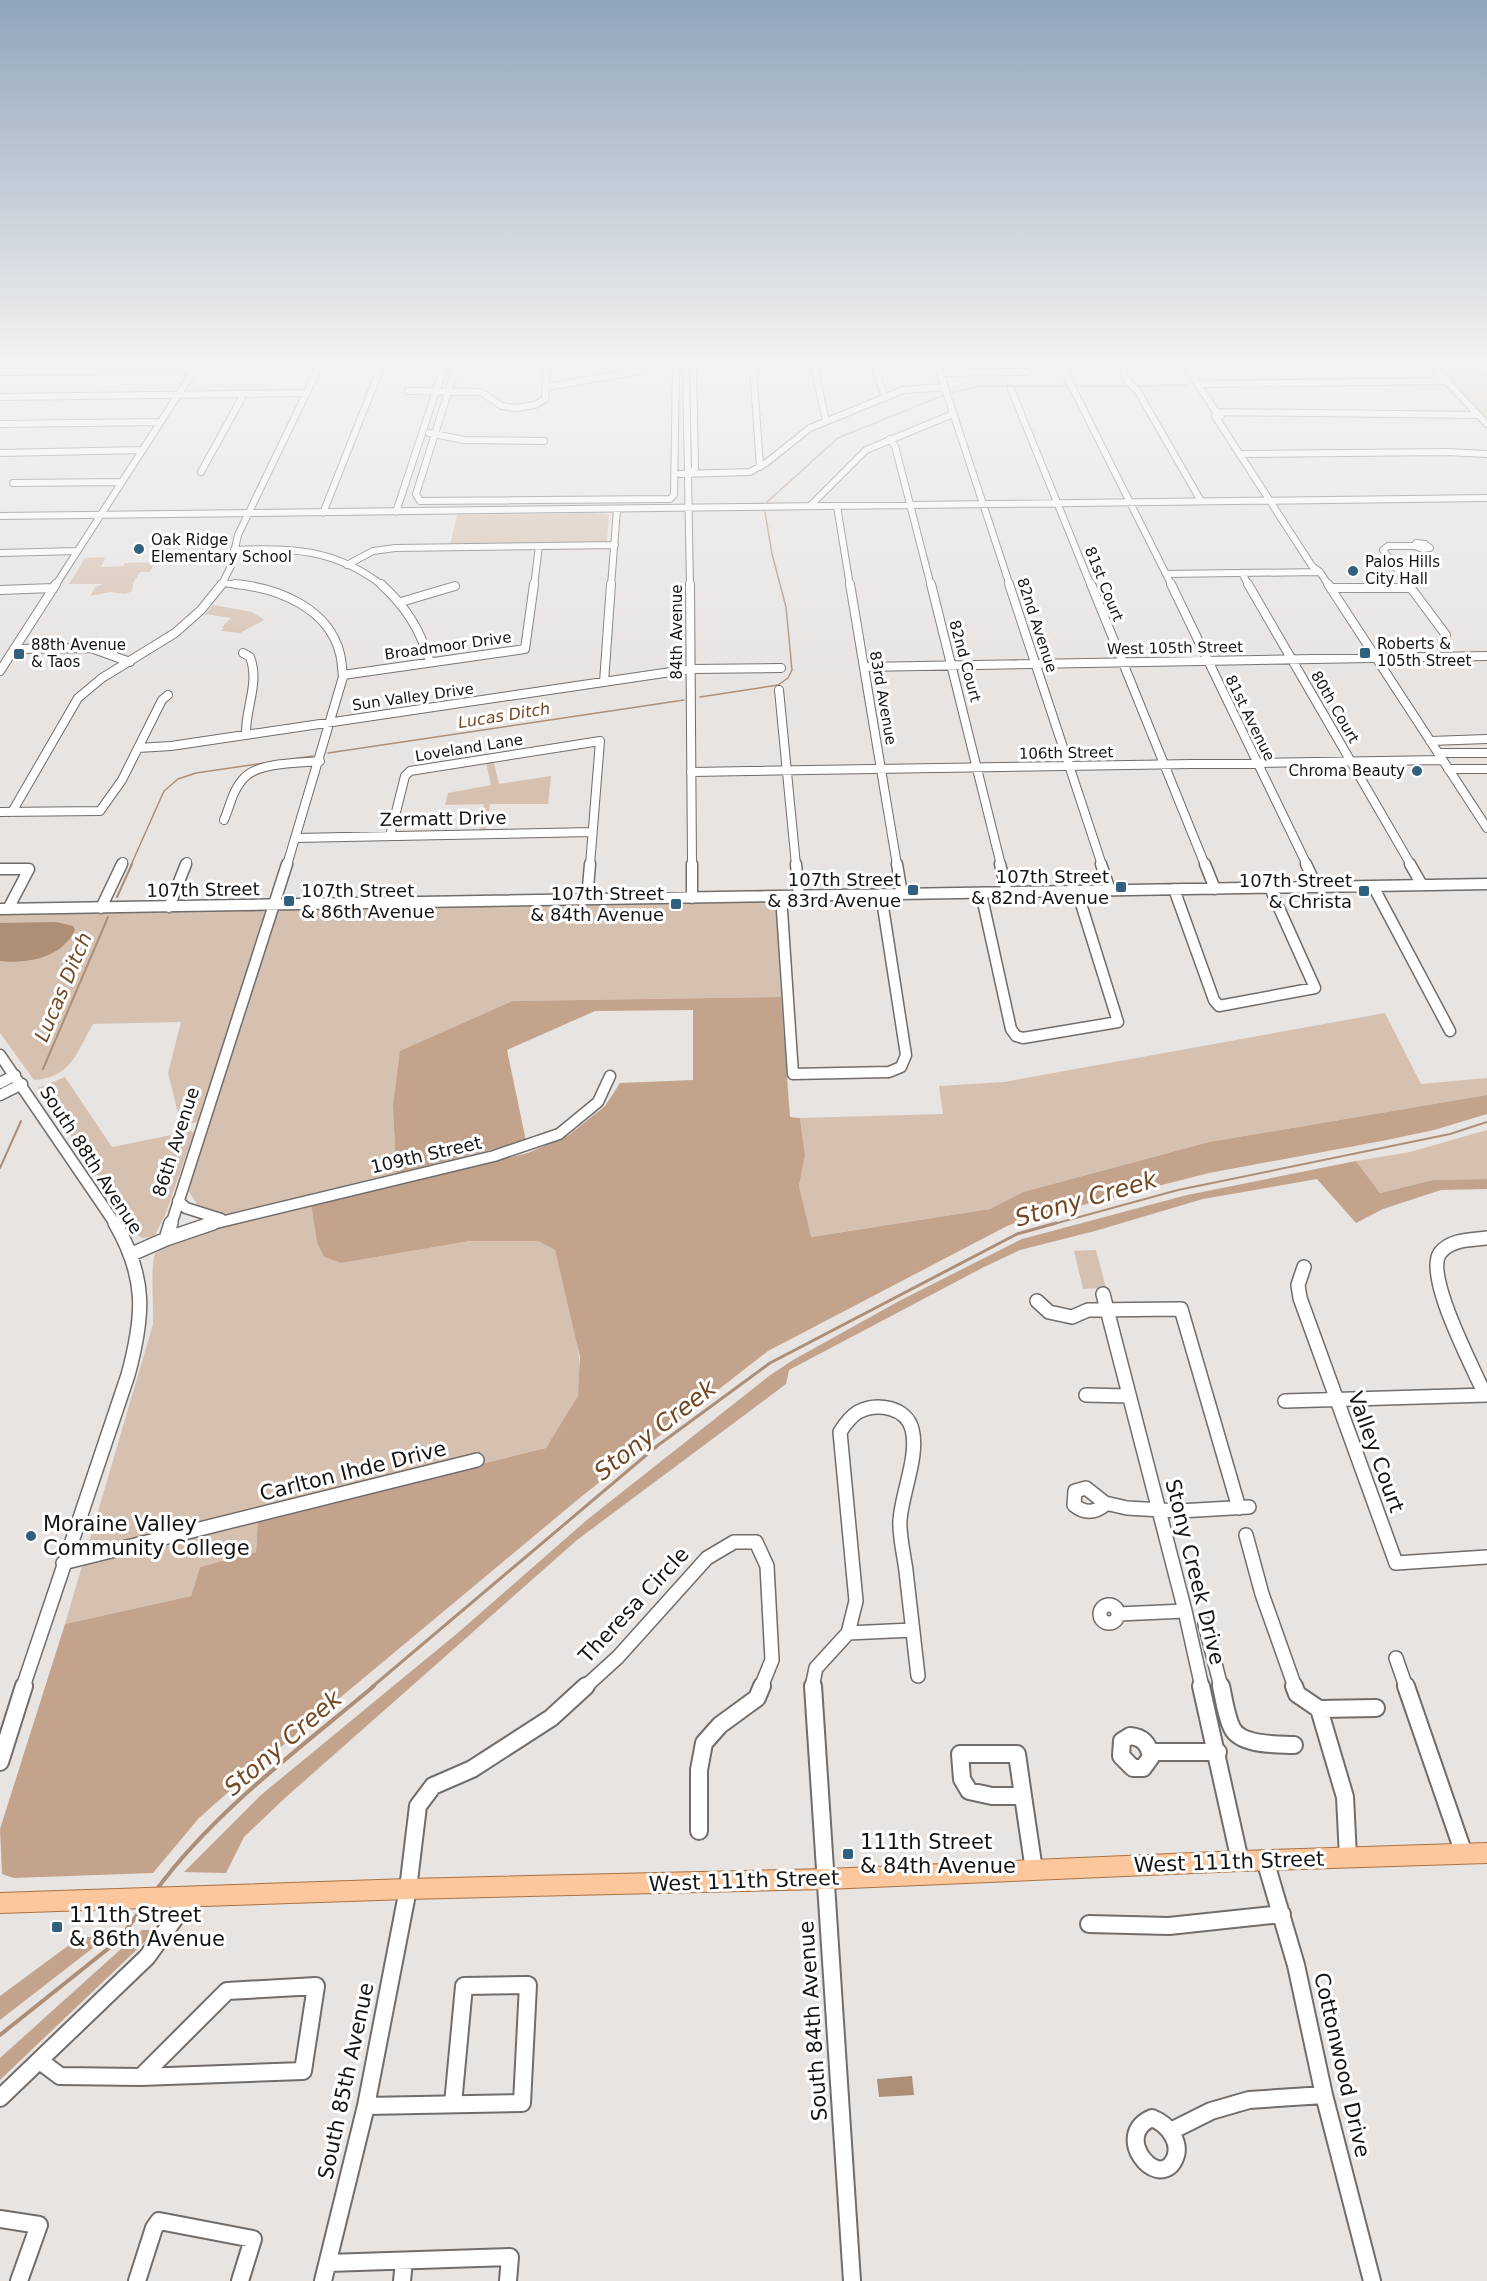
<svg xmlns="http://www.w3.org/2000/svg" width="1487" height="2281" font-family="'DejaVu Sans',sans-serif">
<rect width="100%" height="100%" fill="#e7e4e2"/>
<path fill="#d6c1b1" d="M1434,367H1481L1487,373V422Z
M595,513L609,514L607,542L450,545L457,515Z
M101,557L105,558L101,567L123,566L125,563L155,562L150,572H140L133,583L132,591L126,594L110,592L90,596L95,587L104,584H69L85,558Z
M213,605L252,612L264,620L240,633L221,631L224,628L222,627L231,618L205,614Z
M493,760L499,784L551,776L548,804H490L485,832H480L484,804L445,805L448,793L491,785L486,762Z
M770,900L776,907L781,997L513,1001L393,1106L396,1173L222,1215L198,1206L188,1190L273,913L282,908Z
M260,909L265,914L199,1120C191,1127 186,1122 179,1117L168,1073L181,1022L93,1024C76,1053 72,1077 34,1080L0,1033V912Z
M1385,1013L1421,1084L1487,1078V1095L1209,1142L1023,1192L990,1209L810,1237L799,1186L805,1155L800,1118L943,1114L939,1086L1004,1082Z
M65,1077L112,1147L191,1131L194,1133L165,1215L154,1237L143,1238L139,1236L38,1088Z
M1487,1130V1179L1433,1180L1380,1193L1356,1161L1410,1152Z
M311,1204L317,1243L324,1257L341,1263L470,1241H538L555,1250C563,1285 588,1364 578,1396C573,1414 557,1432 546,1448L258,1519L256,1552L200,1567L191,1596L65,1624L153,1324C154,1304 150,1270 155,1253L183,1236Z
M1096,1250L1106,1288L1083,1289L1074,1251Z"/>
<path fill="#c3a38c" d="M781,997L790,1117L800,1118L805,1155L799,1186L811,1237L990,1209L1023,1192L1209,1142L1487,1095V1114L1434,1130L1387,1140L1209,1173L1024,1220L1007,1226L768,1351L582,1496L251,1772L199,1818L153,1873L14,1878L2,1874L0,1829L65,1624L191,1596L200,1567L256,1552L258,1519L546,1448L578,1396L580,1357L555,1250L538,1241H470L341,1263L324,1257L317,1243L311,1204L528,1153L569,1135L605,1106L620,1083L693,1080V1010L595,1011L507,1050L526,1141L396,1173L393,1106L400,1051L513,1001Z
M1356,1161L1380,1193L1433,1180L1487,1179V1189L1441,1190L1383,1209L1356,1223L1317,1179L1203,1199L1095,1231L1020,1250L984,1267L789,1370L786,1384L577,1540L285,1798L244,1837L226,1873L184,1872L261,1795L460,1631L588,1519L769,1376L793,1360L901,1300L1022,1239L1187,1195Z
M142,1930H150L151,1936L0,2080V2058Z
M80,1937H107L0,2020V1996Z"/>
<path fill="#ad8f77" d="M56,922L73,926L75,930C62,958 27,964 0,961V923Z
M912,2076L914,2095L879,2097L877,2079Z"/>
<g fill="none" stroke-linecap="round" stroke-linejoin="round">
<path stroke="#ad8f77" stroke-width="1.5" d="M1075,386H1129
M1136,386L1188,385
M950,393L980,386H1068
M767,502L838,438L944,395
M700,697L778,685L788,678L792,670L786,607L772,554L765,512
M328,753L684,700
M131,865L164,791L178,779L196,773L313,756"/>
<path stroke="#ad8f77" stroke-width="2" d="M117,897L132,864
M43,1069L108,917
M0,1168L21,1121
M1050,1225L1178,1190L1450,1134L1487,1122"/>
<path stroke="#ad8f77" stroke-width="3" d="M372,1687L657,1446L770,1363L1017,1234L1056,1223"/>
<path stroke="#ad8f77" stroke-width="4" d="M157,1889C216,1810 299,1749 374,1686
M0,2035L119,1940L142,1908"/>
<defs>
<path id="minor-far4" d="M456,367L416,494L420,501L670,499L674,495L676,367
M686,367L690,586
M753,367L760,467
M814,367L826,421
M875,367L885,398
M938,367L1010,586
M1062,367L1172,586
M1120,367L1129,383L1137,390L1201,501
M1187,367L1216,412L1221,416
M1433,367L1487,424
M0,372L194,370
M940,373L1026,372
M1198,384L1446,381
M547,387L661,367
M1011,389L1091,586
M408,391L481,392L502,406L515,408L535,405L545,399L547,367
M0,397L307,393
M1216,412L1215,416L1312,566L1320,572L1329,586
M1216,412L1478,415
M0,424L160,422
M429,433L464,440L544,441
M890,439L895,446L931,586
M0,453L142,450
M1239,454L1446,452L1487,454
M201,472L244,394
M680,474L750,472L766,463L810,428L903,390L945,387
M691,474L695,468L693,367
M13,483L122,482
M810,506L866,450L953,414
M837,506L850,586
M396,512L444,367
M323,513L381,367
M0,516L1487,498
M1416,543L1425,544L1430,548L1423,549L1415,546Z
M234,550C290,547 336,549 383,586
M0,553L77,551
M347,565L373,551L395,548L615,545
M1242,573L1249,586
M1166,574L1320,572
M223,583L248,586
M55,586L196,367
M221,586L231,566L238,535L319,367
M534,586L539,546
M611,586L617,509
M1409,586L1383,550L1388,546H1415"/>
<path id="minor-far3" d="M235,584C278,588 329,608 340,654C342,661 342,670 343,677L287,865
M381,584C406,607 420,629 430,662
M690,584L692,865
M850,584L897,865
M931,584L1001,865
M1009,584L1102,865
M1091,584L1205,865
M1171,584L1307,865
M1248,584L1411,865
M1328,584L1487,828
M1408,584L1446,635
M1331,588H1411
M0,590L53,588
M401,602L455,586
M14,649L91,648L130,662
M243,653L250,657C260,683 245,708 246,735
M864,667L1487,656
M0,671L56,584
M343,675L525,649L534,584
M604,682L611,584
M779,690L796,865
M1430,741L1487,739
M138,748L171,746L691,669L781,668
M1438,753H1487
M1448,769H1487
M691,772L1442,760
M0,812L100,811L122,780L162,700L168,695
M12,812L78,698L102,678L175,633L201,610L222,584
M224,820C230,806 233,789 244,778C258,762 300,763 320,761
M390,836L405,776L410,771L600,741L590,865
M295,838L592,832
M121,865L123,862
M186,865L187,862"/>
<path id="minor-far2" d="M692,864V898
M796,864L799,896
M897,864L902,894
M1000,864L1007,892
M1101,864L1110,890
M1205,864L1215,889
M1306,864L1317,887
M1410,864L1422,885
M0,869H29L8,909
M1373,886L1450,1031
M1174,889L1214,1000L1219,1006L1315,988L1270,888
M981,893L1011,1029L1016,1036L1023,1038L1118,1022L1077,891
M781,896L793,1074L889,1072L901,1067L906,1055L881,894
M587,899L590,864
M169,907L186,864
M101,908L122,864
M0,909L1487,884
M0,1055L116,1225
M0,1083L15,1075
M0,1095L22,1084
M178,1201L186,1208L221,1219
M171,1225L287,864
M208,1225L494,1156L559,1134L598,1102L610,1076"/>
<path id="minor-far1" d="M166,1239L213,1223
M132,1254L166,1239L171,1223
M1304,1267L1298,1285L1300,1298L1396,1563L1487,1557
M1103,1294L1185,1611L1202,1687
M1037,1301L1049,1312L1072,1317L1088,1310L1181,1309L1239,1508
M1086,1395L1129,1396
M1485,1395C1474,1369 1424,1276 1440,1253C1451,1239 1471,1240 1487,1238
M1285,1401L1487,1395
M1106,1504C1095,1513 1085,1514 1074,1505L1075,1491L1086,1488L1105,1503L1127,1508L1179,1511L1249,1507
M1246,1535L1262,1594L1295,1687
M63,1563L477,1460
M1100 1614a9 9 0 1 1 18 0a9 9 0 1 1-18 0Z
M1118,1614L1185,1611
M1205,1624L1221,1687
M848,1633L912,1630
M1396,1658L1406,1687
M23,1687L128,1375C144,1316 147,1278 115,1223
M585,1687L618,1657L707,1558L734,1542H756L767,1566L772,1660L761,1687
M812,1687L816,1668L848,1633L856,1601L840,1432C845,1424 850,1417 858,1412C877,1402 906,1407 912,1429C919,1456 902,1492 900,1520C899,1536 904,1554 906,1571C910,1606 914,1641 918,1676"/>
<path id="minor" d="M813,1686L852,2281
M1201,1686L1240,1861
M1221,1686C1224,1699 1226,1716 1232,1728C1241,1746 1277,1744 1294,1745
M1294,1686L1297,1694L1319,1709L1345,1797L1348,1857
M1406,1686L1464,1854
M1319,1709L1376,1708
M1130,1736C1143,1737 1149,1745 1151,1757L1143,1768H1133L1121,1756L1122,1741Z
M1150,1752H1218
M960,1754H1017L1023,1796H992L969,1791L962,1779Z
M0,1762L24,1686
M1023,1796L1034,1870
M699,1831V1770L704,1743L720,1725L757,1698L762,1686
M1265,1860L1296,1965L1324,2095L1372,2281
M1089,1924L1169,1926L1282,1914
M316,1986L303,2071L141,2077L227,1991Z
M40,2061L60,2076L141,2077
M0,2098L147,1957L190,1897
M366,2106L522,2103L528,1985L464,1986L453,2104
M1152,2118C1168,2124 1184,2144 1173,2162C1156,2189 1112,2135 1152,2118Z
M1171,2131L1211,2111L1249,2100L1324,2095
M0,2219L39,2225L19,2281
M328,2263L510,2257L508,2281
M137,2281L154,2228L159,2221L253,2239L240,2281
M323,2281L366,2106L408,1889L418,1806L433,1786L472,1769L551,1718L586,1686
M402,2281L404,2261"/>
<path id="major" d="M1487,1843V1863L1240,1871L827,1889L408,1899L0,1913V1893L408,1879L827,1869L1240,1851Z"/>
</defs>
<use href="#minor-far4" stroke="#706d6b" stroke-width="8"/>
<use href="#minor-far3" stroke="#706d6b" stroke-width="10"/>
<use href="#minor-far2" stroke="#706d6b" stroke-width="13"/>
<use href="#minor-far1" stroke="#706d6b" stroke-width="16"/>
<use href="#minor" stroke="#706d6b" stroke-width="20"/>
<use href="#major" stroke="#aa7142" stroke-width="2"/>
<use href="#minor-far4" stroke="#fff" stroke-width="6"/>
<use href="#minor-far3" stroke="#fff" stroke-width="8"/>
<use href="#minor-far2" stroke="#fff" stroke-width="10"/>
<use href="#minor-far1" stroke="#fff" stroke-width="13"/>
<use href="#minor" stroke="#fff" stroke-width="16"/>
<use href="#major" fill="#fcc79c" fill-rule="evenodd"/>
</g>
<linearGradient id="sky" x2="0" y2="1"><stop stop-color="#90a5bb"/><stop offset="0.53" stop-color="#f4f3f2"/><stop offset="1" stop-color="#f4f3f2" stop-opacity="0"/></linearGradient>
<rect width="1487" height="687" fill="url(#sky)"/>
<g fill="#30607e" stroke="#fff" stroke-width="2">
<circle cx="139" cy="549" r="6"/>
<circle cx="1353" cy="571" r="6"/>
<rect x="1359" y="647" width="12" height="12" rx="3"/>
<rect x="13" y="648" width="12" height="12" rx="3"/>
<circle cx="1417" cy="771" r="6"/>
<rect x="1115" y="881" width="12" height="12" rx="3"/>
<rect x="907" y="884" width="12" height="12" rx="3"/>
<rect x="1358" y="885" width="12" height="12" rx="3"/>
<rect x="283" y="895" width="12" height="12" rx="3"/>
<rect x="670" y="898" width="12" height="12" rx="3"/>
<circle cx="31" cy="1536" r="6"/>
<rect x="842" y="1848" width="12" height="12" rx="3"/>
<rect x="51" y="1921" width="12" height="12" rx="3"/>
</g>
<g text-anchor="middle" stroke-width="6" stroke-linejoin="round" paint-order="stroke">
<g font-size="15" fill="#161515" stroke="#fff" text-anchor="start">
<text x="151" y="545">Oak Ridge<tspan x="151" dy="17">Elementary School</tspan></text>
<text x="1365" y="567">Palos Hills<tspan x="1365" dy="17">City Hall</tspan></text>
<text x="1377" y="649">Roberts &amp;<tspan x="1377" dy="17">105th Street</tspan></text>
<text x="31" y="650">88th Avenue<tspan x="31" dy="17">&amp; Taos</tspan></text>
<text x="1405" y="776" text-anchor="end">Chroma Beauty</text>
</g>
<g font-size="15" fill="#161515" stroke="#fff">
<text transform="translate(1104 584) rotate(68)" y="5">81st Court</text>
<text transform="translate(1037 625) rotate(72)" y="5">82nd Avenue</text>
<text transform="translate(677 632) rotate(-90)" y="5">84th Avenue</text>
<text transform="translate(448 646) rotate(-8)" y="5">Broadmoor Drive</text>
<text transform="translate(1175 648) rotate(-1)" y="5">West 105th Street</text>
<text transform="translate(965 661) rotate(75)" y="5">82nd Court</text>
<text transform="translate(413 697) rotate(-8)" y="5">Sun Valley Drive</text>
<text transform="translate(883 698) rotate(80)" y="5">83rd Avenue</text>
<text transform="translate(1335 707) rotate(60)" y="5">80th Court</text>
<text transform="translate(1250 718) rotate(64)" y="5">81st Avenue</text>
<text transform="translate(469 748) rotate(-9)" y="5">Loveland Lane</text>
<text transform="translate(1066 753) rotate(-1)" y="5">106th Street</text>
</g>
<g font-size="16" font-style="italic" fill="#744823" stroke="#fff">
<text transform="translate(504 715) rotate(-9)" y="6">Lucas Ditch</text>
</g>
<g font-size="18" fill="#161515" stroke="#fff">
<text transform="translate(443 819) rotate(-1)" y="6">Zermatt Drive</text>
<text transform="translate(203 890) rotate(-1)" y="6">107th Street</text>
<text transform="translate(176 1142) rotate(-72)" y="6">86th Avenue</text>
<text transform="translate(426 1155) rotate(-13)" y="6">109th Street</text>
<text transform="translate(91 1160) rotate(57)" y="6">South 88th Avenue</text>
</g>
<g font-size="18" fill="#161515" stroke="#fff" text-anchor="end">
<text x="1109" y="883">107th Street<tspan x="1109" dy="21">&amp; 82nd Avenue</tspan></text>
<text x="901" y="886">107th Street<tspan x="901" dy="21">&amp; 83rd Avenue</tspan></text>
<text x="1352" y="887">107th Street<tspan x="1352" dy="21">&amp; Christa</tspan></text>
<text x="301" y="897" text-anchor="start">107th Street<tspan x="301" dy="21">&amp; 86th Avenue</tspan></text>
<text x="664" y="900">107th Street<tspan x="664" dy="21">&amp; 84th Avenue</tspan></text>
</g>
<g font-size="20" font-style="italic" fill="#744823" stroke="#fff">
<text transform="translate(63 987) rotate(-67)" y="7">Lucas Ditch</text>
</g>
<g font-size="21" fill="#161515" stroke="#fff">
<text transform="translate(1376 1452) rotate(70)" y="7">Valley Court</text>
<text transform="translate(353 1471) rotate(-14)" y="7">Carlton Ihde Drive</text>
<text transform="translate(1195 1572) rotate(76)" y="7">Stony Creek Drive</text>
<text transform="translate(634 1605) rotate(-47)" y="7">Theresa Circle</text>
<text transform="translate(1229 1862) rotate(-2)" y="7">West 111th Street</text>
<text transform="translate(744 1881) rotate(-2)" y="7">West 111th Street</text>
<text transform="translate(813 2021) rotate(-94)" y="7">South 84th Avenue</text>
<text transform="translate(1342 2065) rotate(77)" y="7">Cottonwood Drive</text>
<text transform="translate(346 2081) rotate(-78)" y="7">South 85th Avenue</text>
</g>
<g font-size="21" fill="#161515" stroke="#fff" text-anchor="start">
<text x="43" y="1531">Moraine Valley<tspan x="43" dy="24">Community College</tspan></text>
<text x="860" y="1849">111th Street<tspan x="860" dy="24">&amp; 84th Avenue</tspan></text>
<text x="69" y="1922">111th Street<tspan x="69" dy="24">&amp; 86th Avenue</tspan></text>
</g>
<g font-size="24" font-style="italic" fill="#744823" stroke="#fff">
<text transform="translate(1086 1199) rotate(-16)" y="8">Stony Creek</text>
<text transform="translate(655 1430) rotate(-38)" y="8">Stony Creek</text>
<text transform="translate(283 1743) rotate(-41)" y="8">Stony Creek</text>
</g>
</g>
</svg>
